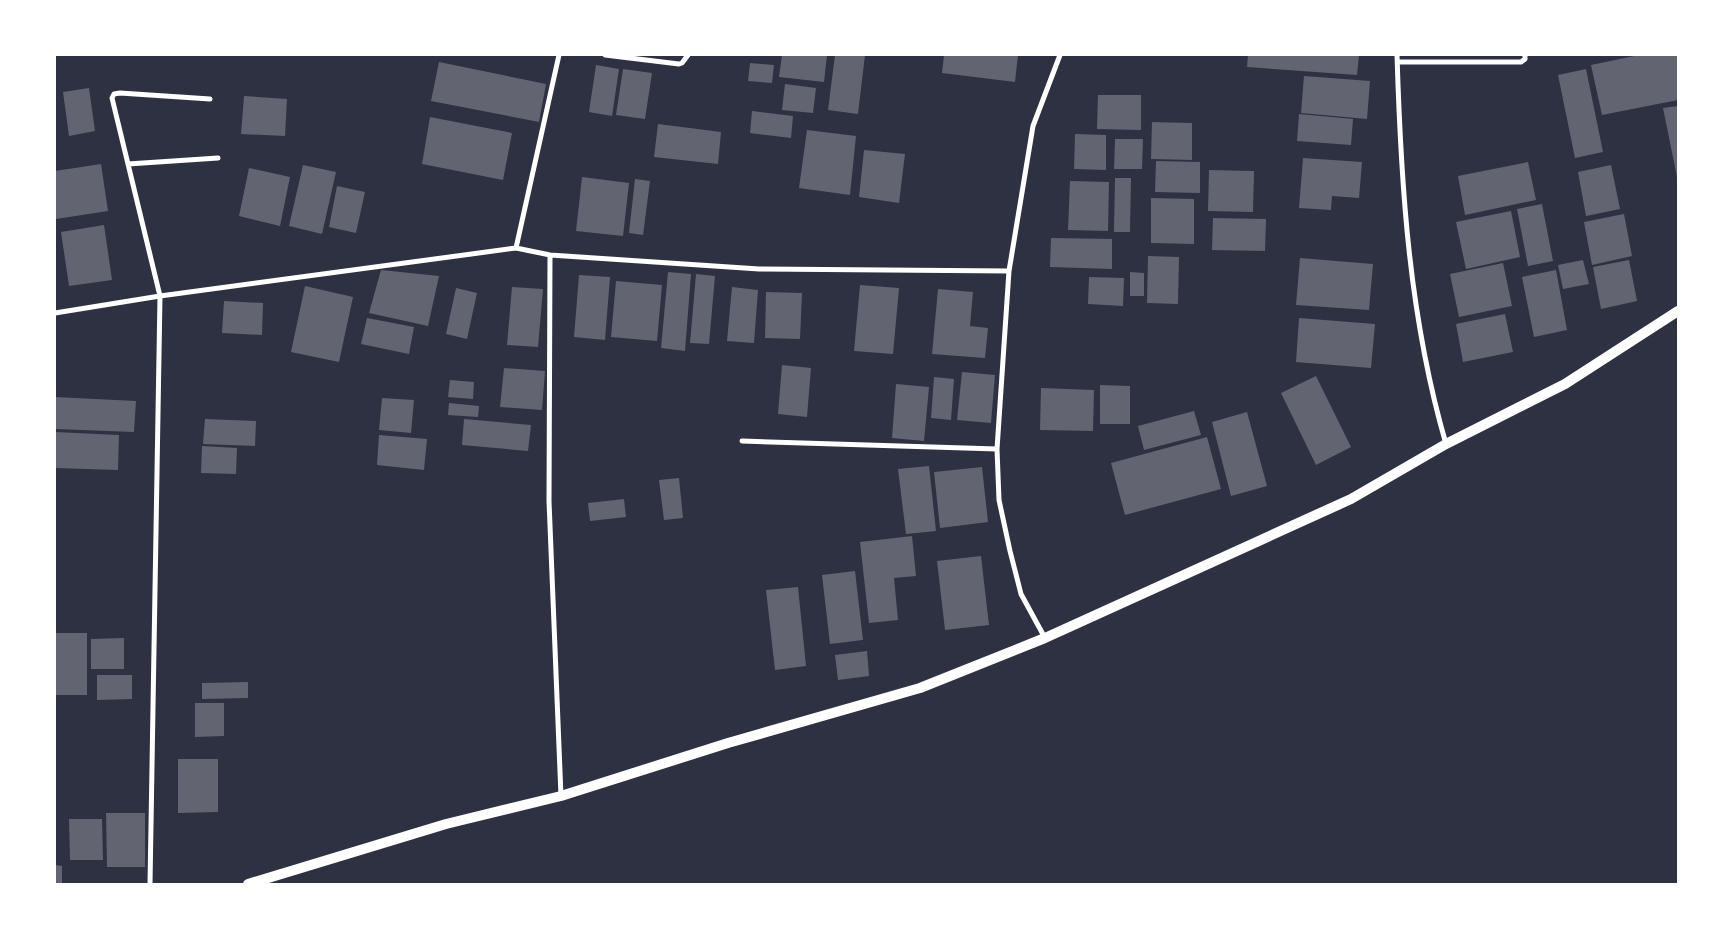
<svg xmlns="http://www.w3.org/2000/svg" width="1733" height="939" font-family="'Space Grotesk',sans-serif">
<rect width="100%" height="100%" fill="#2d3142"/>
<path fill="#626471" d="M782,55H827L824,82L779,77Z
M835,55H865L858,114L828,110Z
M944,55H1018L1015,82L942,73Z
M1248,55H1359L1357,75L1247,67Z
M1639,55H1678V100L1602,115L1591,65Z
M439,62L546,84L539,122L431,101Z
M750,63L774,65L772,83L748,81Z
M596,65L619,69L612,116L589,112Z
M623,69L652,73L645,119L616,115Z
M1586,69L1603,152L1575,158L1558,75Z
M1304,76L1370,81L1367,119L1301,113Z
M785,84L816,88L813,113L782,110Z
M89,88L95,131L69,136L63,92Z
M1098,95H1141V130L1097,129Z
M244,96L287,99L285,136L241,134Z
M1678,106V177H1677L1663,108Z
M752,111L793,116L791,138L750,133Z
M1299,114L1353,119L1351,145L1297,141Z
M430,117L512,133L503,180L422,164Z
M1152,122L1192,123V160L1151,159Z
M658,124L721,132L718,164L654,157Z
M807,130L856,136L850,195L799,188Z
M1075,134L1106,135V170L1074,169Z
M1115,139H1143L1142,169H1114Z
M864,150L905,154L899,203L859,197Z
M1303,158L1362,162L1359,198L1332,196L1331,210L1299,208Z
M1156,161L1200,162V193L1155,192Z
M1528,162L1536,200L1465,215L1458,176Z
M101,164L108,211L56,219L55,171Z
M303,165L336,172L322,234L289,226Z
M1611,165L1620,209L1586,216L1578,172Z
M249,168L290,177L280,226L239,216Z
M1209,170L1254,171L1253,212L1208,211Z
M582,177L629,183L623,236L576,231Z
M1115,178H1131L1130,232H1114Z
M635,179L650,181L643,235L629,233Z
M1070,181L1109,182L1108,231L1068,230Z
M337,186L365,192L356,233L329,227Z
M1151,198L1194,199V244L1151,243Z
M1542,204L1553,261L1528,266L1517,209Z
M1511,211L1520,257L1466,269L1456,222Z
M1624,214L1632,256L1592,265L1584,222Z
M1213,218L1266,219L1265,251L1212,250Z
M104,225L112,280L69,286L61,232Z
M1051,238L1112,239V269L1050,267Z
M1148,256L1179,257L1178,304L1147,303Z
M1300,258L1373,264L1369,310L1296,305Z
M1583,260L1589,284L1563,289L1558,265Z
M1629,260L1637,301L1601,309L1593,267Z
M1503,263L1512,306L1459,317L1450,274Z
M381,270L439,276L428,326L369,313Z
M1556,270L1567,330L1534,337L1522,277Z
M668,272L691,274L685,351L661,348Z
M1130,272L1144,273V296H1130Z
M696,274L715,276L709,344L690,343Z
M579,275L610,277L605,340L574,337Z
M1089,277L1124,278L1123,306L1088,304Z
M616,281L662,285L657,341L611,337Z
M860,285L899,288L893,354L854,351Z
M305,286L353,297L339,362L291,352Z
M512,287L543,289L538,347L507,345Z
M732,287L758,290L754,343L727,341Z
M456,288L477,293L467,339L446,334Z
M938,289L973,292L970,326L988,328L985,358L932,354Z
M766,292L802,293L800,339L765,338Z
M224,301L263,303L262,335L222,333Z
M1505,314L1513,352L1463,362L1456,324Z
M367,318L414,327L409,354L361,344Z
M1299,318L1375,324L1371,368L1296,362Z
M782,365L811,368L807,417L778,414Z
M504,368L545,371L542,410L500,407Z
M962,372L995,375L991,423L957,420Z
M1316,376L1351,447L1316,465L1281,393Z
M934,377L954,379L951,420L931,418Z
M450,380L474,382L473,399L448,397Z
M896,384L929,387L924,441L892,438Z
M1100,385L1130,386V424H1100Z
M1041,388L1094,390L1093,431L1040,430Z
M55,397L136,401L134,432L55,429Z
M382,398L414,400L411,433L379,430Z
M449,403L479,406L478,417L448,415Z
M1194,411L1201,435L1144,450L1138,426Z
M1247,412L1267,486L1231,496L1212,422Z
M205,419L256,421L255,446L203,444Z
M464,419L531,425L528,451L462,445Z
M55,432L119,435L118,470L55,468Z
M379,435L427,439L424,470L377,465Z
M1207,437L1221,489L1125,515L1111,463Z
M202,446L237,448L236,474L201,473Z
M929,466L936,531L906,534L898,469Z
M982,467L988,522L940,528L934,472Z
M679,478L683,518L664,520L659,480Z
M624,499L626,517L590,521L588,503Z
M912,536L916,576L894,578L898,620L869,623L860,542Z
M981,556L989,625L945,630L937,561Z
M855,571L863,640L830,644L822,575Z
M798,587L806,666L775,670L766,590Z
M55,633H87V695H55Z
M124,638V669H91V639Z
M867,651L869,676L838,680L835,655Z
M97,675H132V699L97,700Z
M248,682V698L202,699V683Z
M195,703H224V736L195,737Z
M178,759H218V812L178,813Z
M106,813H145V867H107Z
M69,819H102L103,860H70Z
M55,865L62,866V884H55Z"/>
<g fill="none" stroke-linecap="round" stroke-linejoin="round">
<path stroke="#fff" stroke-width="5" d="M605,55L679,64L682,63L688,55
M1397,55C1401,186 1409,317 1446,444
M1398,62H1521L1525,59V55
M128,164L218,158
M516,248L559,55
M550,255L549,501L561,796
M55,313L160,296L516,248L550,255L759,269L1009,271
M742,441L997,449
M1045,638L1021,594L1010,551L999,500L997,449L1009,271L1033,126L1060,55
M150,884L160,296L112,98L114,94L120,93L210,99"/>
<path stroke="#fff" stroke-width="10" d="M248,884L446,824L561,796L728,743L920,688L1045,638L1351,499L1446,444L1565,384L1678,311"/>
</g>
<rect width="1733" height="939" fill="none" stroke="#ffffff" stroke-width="112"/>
</svg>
